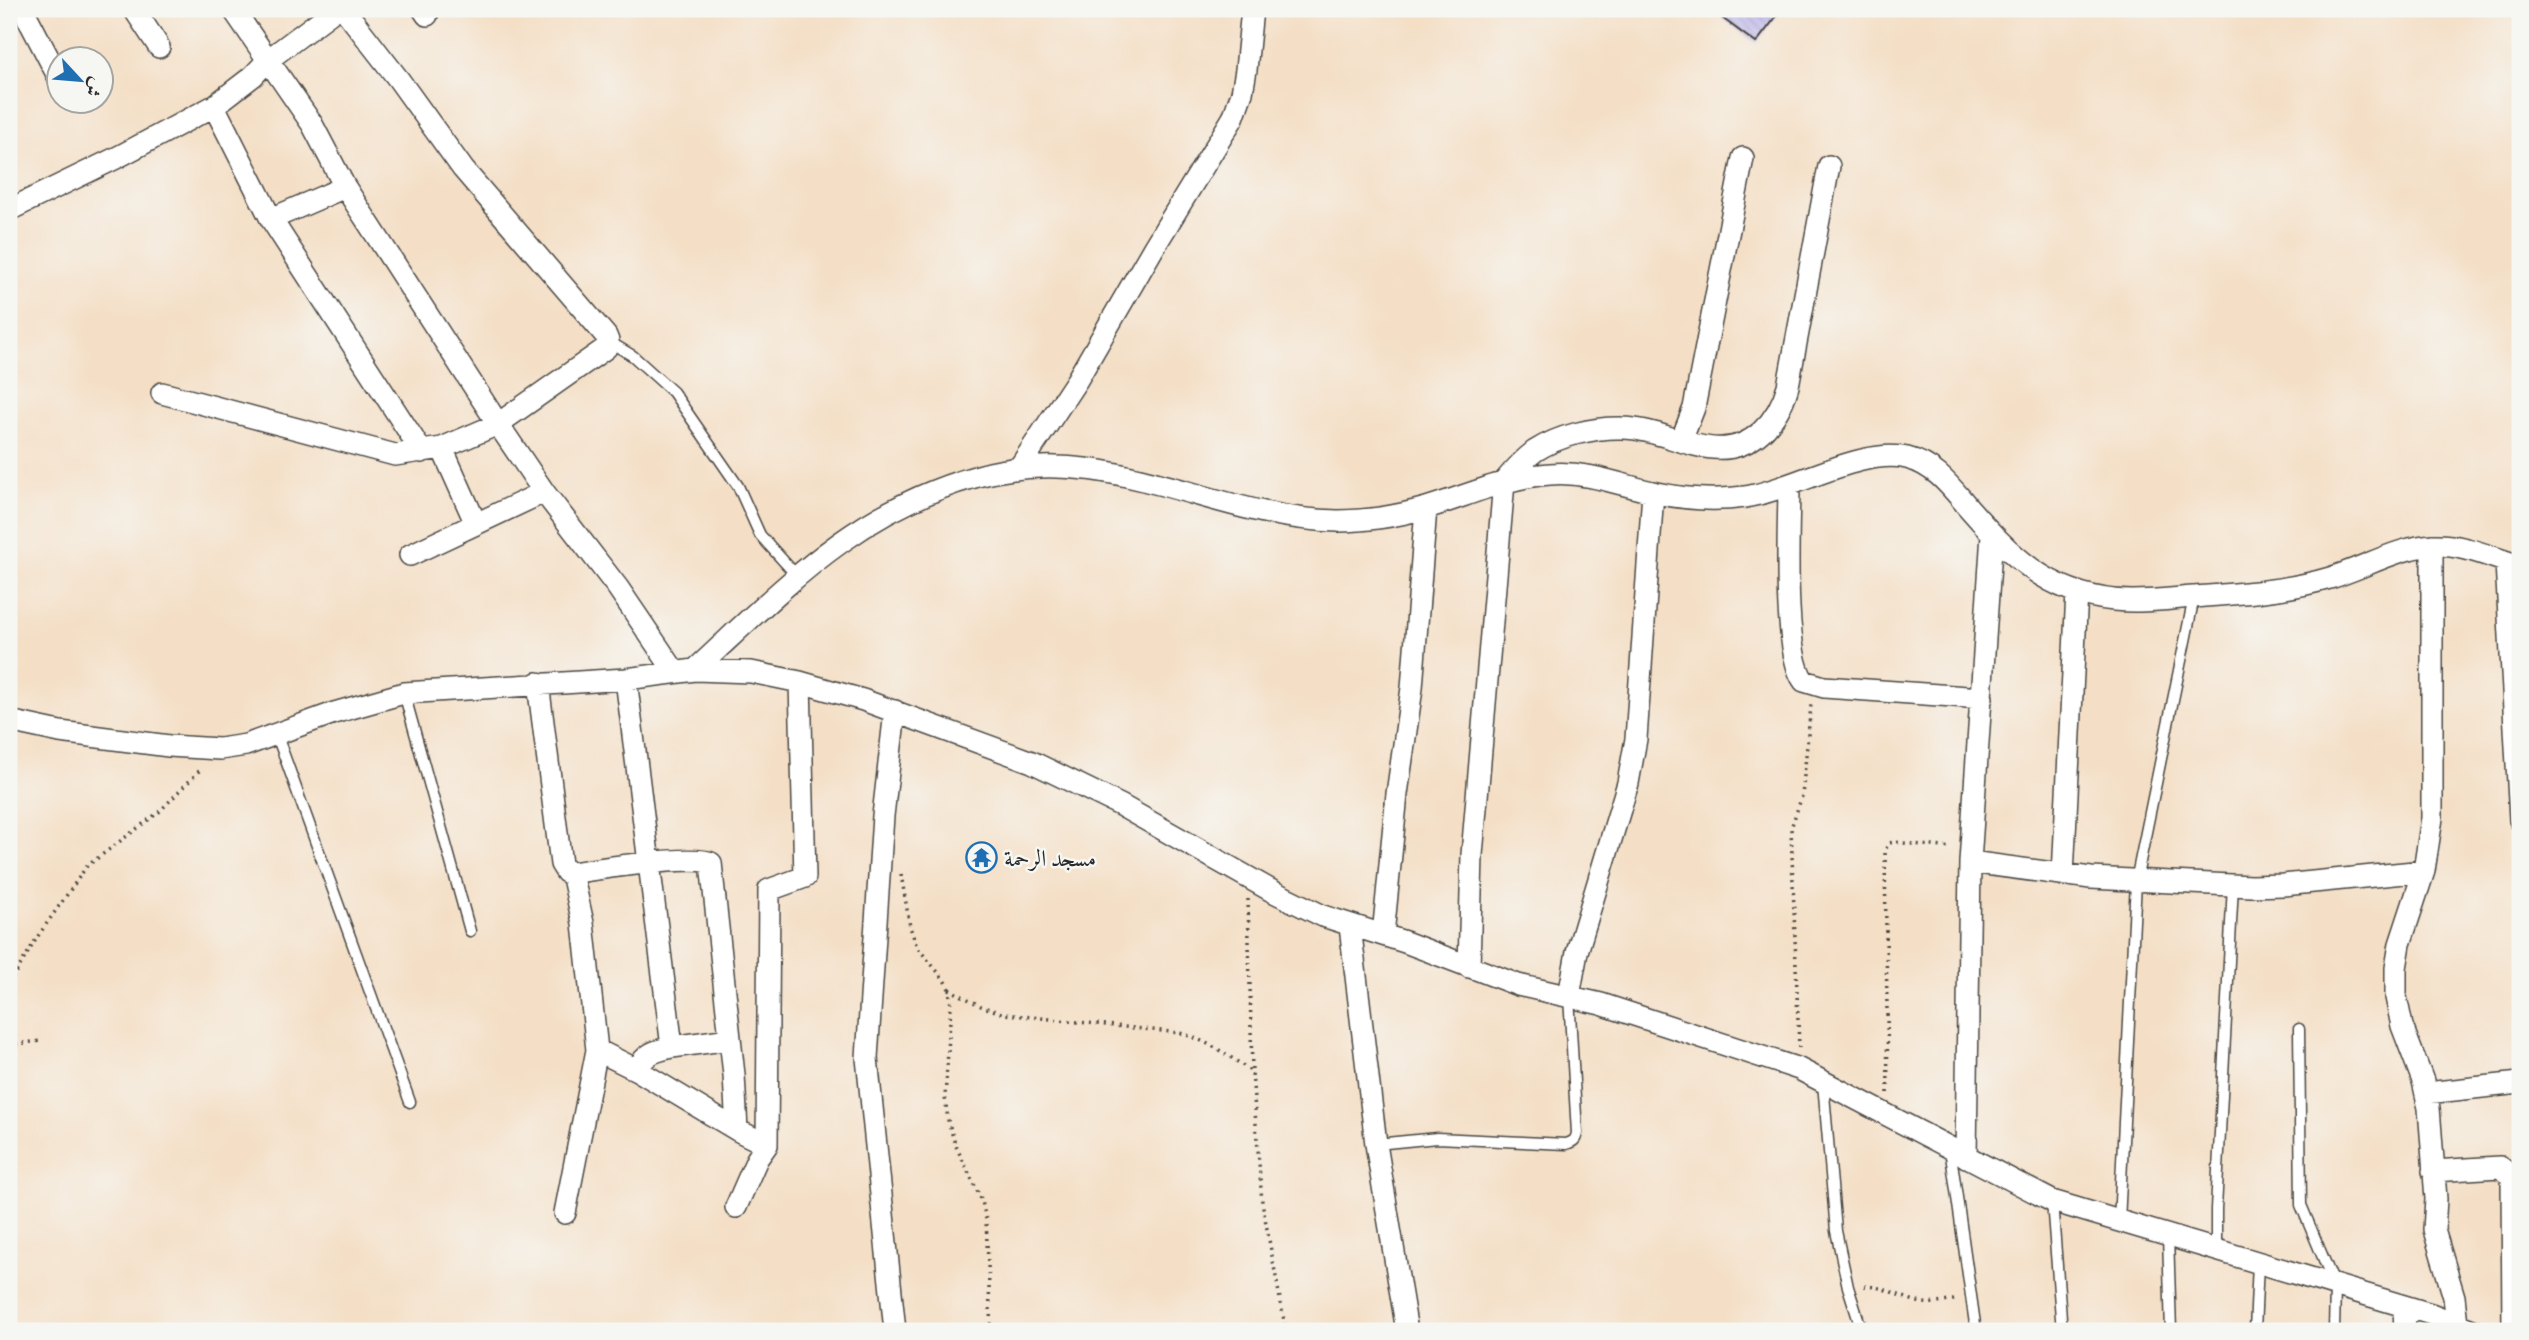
<svg xmlns="http://www.w3.org/2000/svg" width="2529" height="1340" font-family="'IM FELL Double Pica',Amiri,serif">
<defs>
<pattern id="building-back-hatch" width="6" height="6" patternUnits="userSpaceOnUse" patternTransform="scale(1.75)"><rect width="6" height="6" fill="#b4ace9"/><path d="M-1 5l2 2M0 0l6 6M5-1l2 2" fill="none" stroke="#938cbd"/></pattern>
</defs>
<rect width="100%" height="100%" fill="#f6f6f2"/>
<filter id="ink" filterUnits="userSpaceOnUse"><feTurbulence type="fractalNoise" baseFrequency=".0143" numOctaves="2"/><feDisplacementMap in="SourceGraphic" scale="14" xChannelSelector="R" yChannelSelector="G"/><feConvolveMatrix kernelMatrix="1 2 1 2 8 2 1 2 1" color-interpolation-filters="sRGB"/></filter>
<filter id="wash" filterUnits="userSpaceOnUse"><feTurbulence type="fractalNoise" baseFrequency=".00686" numOctaves="4" result="noise"/><feDisplacementMap in="SourceGraphic" scale="28" xChannelSelector="R" yChannelSelector="G"/><feGaussianBlur stdDeviation="1.57" result="paint"/><feColorMatrix in="noise" values="0 0 0 0 0 0 0 0 0 0 0 0 0 0 0 0 0 1.4 0 .05"/><feComposite in="paint" operator="in"/></filter>
<g filter="url(#wash)">
<rect width="100%" height="100%" fill="#f4dfc6"/>
<g id="blocks">
<path fill="url(#building-back-hatch)" d="M1710,9H1782L1756,43Z"/>
</g>
</g>
<g filter="url(#ink)">
<use href="#blocks" fill-opacity="0" stroke="#494642" stroke-width="2"/>
<g fill="none" stroke-linecap="round" stroke-linejoin="round">
<defs>
<path id="service" d="M608,341L633,356L673,392L738,486L760,535L797,576
M404,693L470,931
M276,733L410,1102
M2299,1029L2301,1205L2335,1286L2334,1331
M1823,1083L1836,1231L1848,1287L1862,1331
M1376,1144L1437,1138L1566,1144C1573,1142 1576,1140 1577,1133L1569,996
M1950,1148L1976,1331
M2052,1201L2062,1331
M2119,1222L2136,881L2194,597
M2168,1236L2171,1331
M2216,1250V1209L2233,885
M2255,1331L2258,1262"/>
<path id="minor" d="M23,9L60,80
M134,9L159,47
M233,9L312,124L345,187L498,424L544,492L618,588L675,672
M423,9L427,15
M214,106L271,219L422,452
M9,210L118,157L214,106L253,76L269,59L336,9
M271,219L345,187
M162,393L395,455L442,448L498,424L606,348L608,341L606,336L463,169L399,80L344,9
M1681,441L1694,408L1743,158
M442,448L476,524
M1019,468L1077,380L1154,247L1233,118L1242,93L1246,70L1252,9
M1789,485C1789,524 1782,653 1804,681L1824,687L1982,698
M2432,545V818L2424,871L2400,944L2396,968V997L2402,1026L2423,1081L2429,1108L2436,1199L2434,1230L2454,1297L2457,1323
M410,555L544,492
M2506,562L2520,820
M695,670C785,587 855,510 978,476C1111,440 1211,519 1338,521C1367,521 1397,516 1426,508C1467,496 1506,477 1550,474C1588,471 1620,485 1656,493C1685,499 1716,501 1745,497C1793,490 1861,447 1907,458C1935,465 1951,487 1968,507C2010,555 2047,593 2114,600C2140,603 2167,599 2193,597C2239,594 2286,591 2330,578C2364,568 2398,547 2434,545C2464,544 2492,558 2520,566
M626,679L672,1047L730,1039
M538,683L561,864L566,872L572,873
M895,711L883,816L867,1058L895,1331
M9,721L60,732L169,746L220,749L246,745L334,713L404,693L626,679L695,670L751,672L800,682L863,700L1032,762L1120,805L1272,891L1323,916L1405,942L1518,985L1601,1004L1799,1069L2052,1201L2431,1314L2475,1331
M1970,862L1992,534
M2063,875L2077,592
M1350,926L1376,1144L1407,1331
M1383,935L1397,794L1412,688L1426,508
M1469,967L1472,855L1504,482C1513,471 1523,460 1535,451C1558,436 1594,427 1622,428C1670,428 1718,471 1761,432C1775,419 1783,404 1788,386L1829,166
M1569,996L1577,952L1628,783L1636,739L1653,492
M597,1050L637,1070L737,1130
M637,1070C645,1053 655,1051 672,1047
M2426,1093L2520,1083
M1966,1157L1970,862L2091,878L2251,886L2283,885L2424,871
M2433,1171L2500,1167L2512,1176L2513,1331
M736,1207L757,1159L767,1145L769,890L805,877L800,682
M565,1213L597,1050L583,923L572,873C595,869 697,854 711,863L734,1075L737,1130L767,1145
M2404,1307L2405,1331"/>
</defs>
<use href="#service" stroke="#494642" stroke-width="13"/>
<use href="#minor" stroke="#494642" stroke-width="24"/>
<path stroke="#494642" stroke-width="3.5" stroke-dasharray="2 5" stroke-linecap="butt" d="M901,874L910,927L917,947L943,978L949,989L951,1005L945,1097L948,1120L955,1144L982,1201L986,1220L991,1331
M1248,899L1252,1072L1262,1202L1286,1331
M9,984L38,936L87,866L159,812L202,768
M949,989L981,1006L1004,1014L1180,1033C1208,1041 1228,1055 1252,1072
M9,1045L40,1041
M1799,1048L1791,828L1802,796L1811,705
M1888,1093L1885,850L1889,843L1894,842L1952,848
M1864,1286C1885,1286 1899,1297 1918,1302C1931,1305 1945,1302 1958,1299"/>
<use href="#service" stroke="#fff" stroke-width="10"/>
<use href="#minor" stroke="#fff" stroke-width="21"/>
</g>
</g>
<defs>
<symbol id="temple-ring" viewBox="-11 -11 22 22"><circle r="9.5" fill="#f6f6f2" stroke="#1f6fb2" stroke-width="1.5"/><path d="M0-6L5-2H3V0L6.5 2.5H4V6H1.5V3h-3V6H-4V2.5H-6.5L-3 0V-2H-5Z" fill="#1f6fb2"/></symbol>
</defs>
<g fill-rule="evenodd">
<use href="#temple-ring" x="964" y="840" width="35" height="35"/>
</g>
<g text-anchor="middle" stroke-width="5" stroke-linejoin="round" paint-order="stroke">
<g font-size="23" fill="#2b2b2b" stroke="#f6f6f2" text-anchor="start">
<text x="1004" y="866">مسجد الرحمة</text>
</g>
</g>
<rect width="2529" height="1340" fill="none" stroke="#f6f6f2" stroke-width="35"/>
<g transform="translate(80 80) rotate(116)"><circle r="33" fill="#f6f6f2" stroke="#a5a5a2" stroke-width="2"/>
<path d="M0-5L12 26L0 18L-12 26Z" fill="#1f6fb2"/>
<text y="-10" font-size="19" font-weight="bold" text-anchor="middle" fill="#2b2b2b">ش</text>
</g>
</svg>
